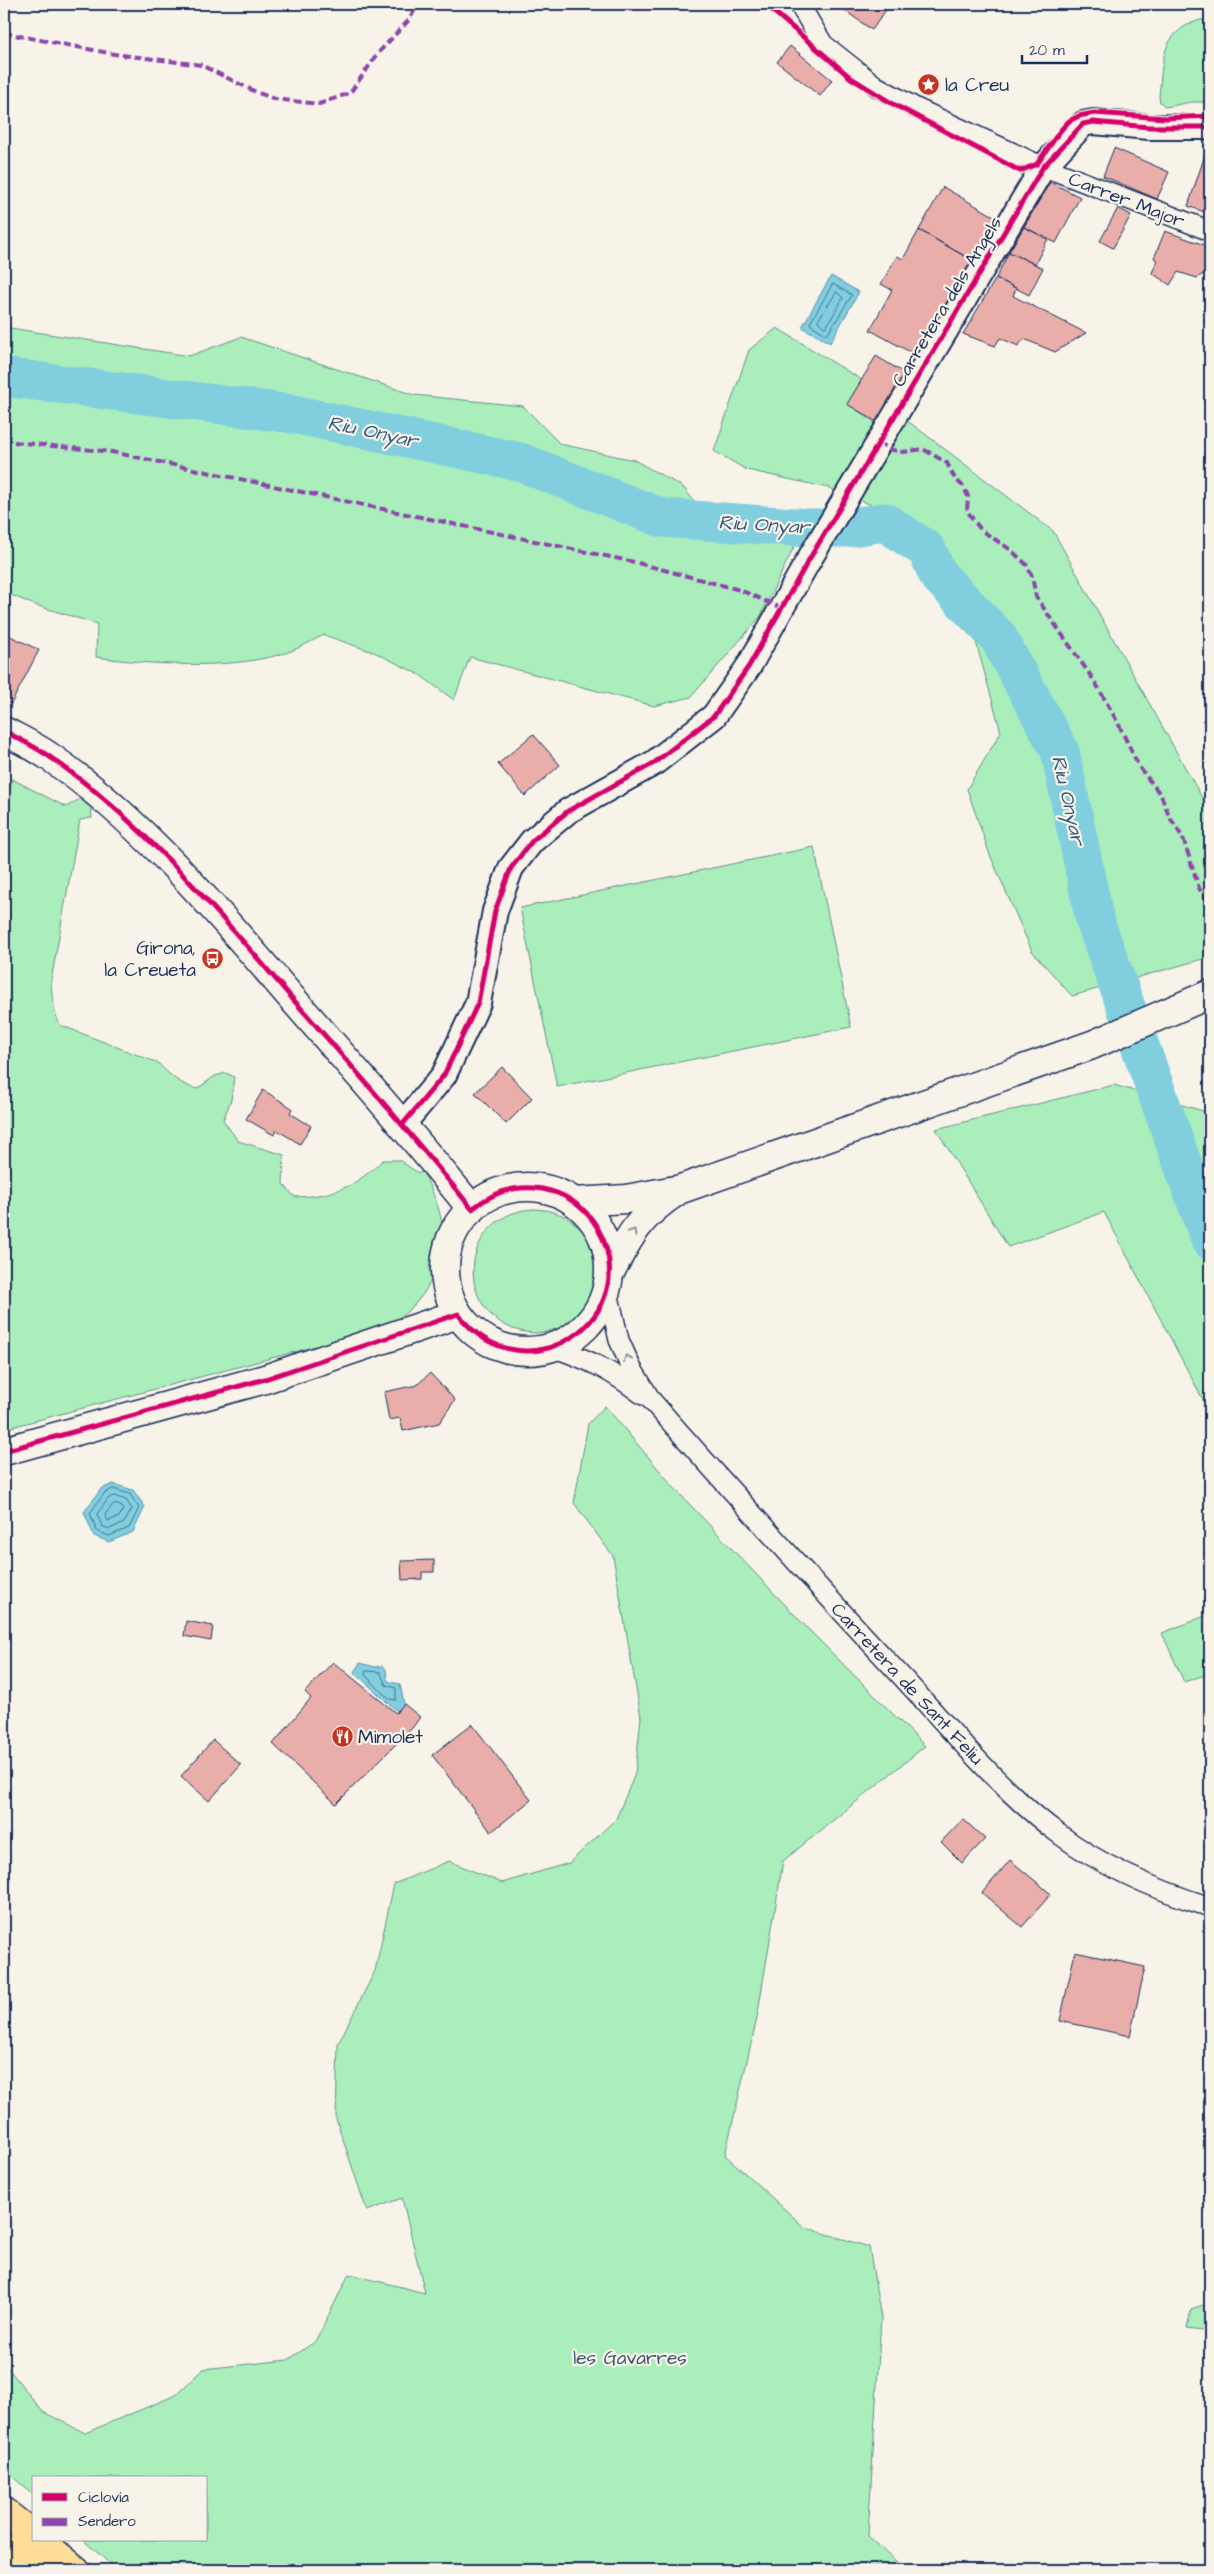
<svg xmlns="http://www.w3.org/2000/svg" width="1214" height="2574" font-family="'Architects Daughter',sans-serif">
<rect width="100%" height="100%" fill="#f7f3e8"/>
<filter id="ink" filterUnits="userSpaceOnUse"><feTurbulence type="fractalNoise" baseFrequency=".02" numOctaves="2"/><feDisplacementMap in="SourceGraphic" scale="10" xChannelSelector="R" yChannelSelector="G"/><feConvolveMatrix kernelMatrix="1 2 1 2 8 2 1 2 1" color-interpolation-filters="sRGB"/></filter>
<g filter="url(#ink)">
<path fill="#aaefbb" stroke="#628f8c" d="M1200,20H1210V102H1191L1166,107L1160,102L1159,96C1163,61 1160,32 1200,20Z
M4,327L189,356L241,337L414,395L523,406L560,444L634,460L683,487L724,539L797,541L760,617L691,697L654,706L470,657L454,700L420,675L376,653L324,635C311,641 297,650 282,654C226,670 153,665 96,657L97,624L35,605L4,592Z
M777,328L862,380L848,404L886,430L897,413L1053,531L1210,812V957L1072,996L1032,951L990,855L967,789L1001,732L954,563L904,518L829,488L747,470L714,451L749,350Z
M12,779L66,807L80,799L91,808L92,818L80,820L51,981C52,997 53,1011 60,1025L158,1063C169,1075 181,1085 197,1089L215,1076L226,1073L234,1077L231,1100L223,1120L238,1141L284,1155L283,1184L295,1197C333,1196 355,1187 383,1160H399L418,1173L423,1172C430,1187 438,1202 441,1219C449,1255 428,1300 397,1319C386,1326 373,1329 362,1334L4,1429V807Z
M814,847L851,1027L557,1087L520,908Z
M1114,1085L1210,1113V1413L1104,1212L1008,1247L936,1129Z
M473 1271a62 62 0 1 1 124 0a62 62 0 1 1-124 0Z
M605,1406L677,1491L810,1631L925,1746L783,1861L757,2018L725,2155L804,2227L869,2247L881,2318L868,2536L906,2570H117L83,2540H206V2478H34V2496L4,2469V2338L7,2367L43,2412L85,2433L176,2395L203,2369L288,2360L316,2341L349,2274L425,2293L402,2198L367,2211L336,2119L338,2044L375,1971L394,1884L449,1861L502,1883L569,1863L616,1819L635,1774L641,1717L613,1556L574,1503L588,1424Z
M1210,1614V1673L1184,1682L1162,1633Z
M1210,2303V2332L1187,2329L1191,2309Z"/>
<path fill="#81cedf" stroke="#588eab" d="M831,276L859,292L830,343L802,327Z
M113,1484L133,1490L145,1507L133,1532L109,1542L94,1536L84,1512L101,1489Z
M360,1663L375,1667L383,1666L386,1669L387,1679L390,1682L400,1684L404,1704L397,1711L354,1672Z"/>
<g fill="none" stroke-linecap="round" stroke-linejoin="round">
<path stroke="#446f92" stroke-width="1" d="M833,284L852,295L827,335L810,324Z
M837,292L843,298L827,326L824,327L818,321Z
M113,1489L130,1494L139,1508L129,1528L109,1536L97,1531L90,1513L104,1494Z
M114,1496L126,1500L132,1509L124,1523L109,1529L102,1526L97,1514L108,1499Z
M114,1504L121,1506L123,1510L119,1517L108,1521L105,1515Z
M368,1671L380,1672L386,1685L396,1688V1700L389,1699L365,1675V1672Z"/>
<path stroke="#81cedf" stroke-width="39" d="M4,377L293,414L520,462L662,518L809,528H846L885,522L927,550L938,575L998,637L1060,751L1095,921L1210,1240"/>
</g>
<path fill="#e9aea9" stroke="#1b2f5e" d="M849,4H890L872,30L844,10Z
M790,46L832,80L820,96L777,62Z
M1210,140V214L1188,206Z
M1114,148L1169,172L1157,199L1103,176Z
M1050,182L1080,197L1056,243L1024,227Z
M943,187L999,219L975,262L919,230Z
M1118,208L1131,215L1113,248L1100,241Z
M1024,227L1048,239L1035,264L1009,252Z
M919,230L975,262L921,358L870,330L892,290L881,284L897,256L903,259Z
M1165,231L1210,247V273L1208,271L1197,278L1178,272L1170,285L1152,273L1157,260L1154,258Z
M1009,252L1043,268L1029,295L996,278Z
M996,278L1016,288L1013,296L1086,333L1055,352L1024,339L1018,346L1000,338L995,346L963,334Z
M876,356L906,374L877,422L847,404Z
M4,633L39,650L11,704L4,701Z
M533,734L560,765L525,796L498,764Z
M502,1067L532,1098L506,1124L475,1093Z
M263,1090L292,1108L290,1113L311,1126L300,1144L277,1130L274,1135L246,1119Z
M430,1373L455,1400L439,1423L403,1431L400,1418L389,1420L384,1392L417,1385Z
M434,1560V1572H422V1579L402,1580L401,1561Z
M186,1621L213,1626L211,1641L184,1636Z
M333,1662L396,1713L404,1704L420,1717L413,1727L336,1804L273,1744L311,1698L305,1692Z
M472,1724L531,1800L491,1832L432,1755Z
M213,1740L241,1765L209,1801L181,1776Z
M963,1819L985,1839L962,1863L941,1842Z
M1010,1860L1051,1894L1022,1927L982,1893Z
M1075,1952L1145,1967L1130,2036L1060,2021Z"/>
<g fill="none" stroke-linecap="round" stroke-linejoin="round">
<defs>
<path id="minor" d="M799,4L823,44L876,86L916,108L1037,164L1210,231
M607,1288L619,1340L631,1367L651,1400C734,1494 818,1587 904,1679C952,1731 1002,1792 1059,1834C1104,1868 1156,1890 1210,1907
M552,1347C590,1360 610,1370 643,1395"/>
<path id="tertiary" d="M403,1124L444,1075L478,1003L495,911L511,868L532,841L568,811L654,763L714,716L749,666L807,563L1043,167L1083,124L1093,122L1149,127H1210"/>
<path id="secondary" d="M4,731C19,739 36,747 50,757C141,820 218,912 290,996C352,1066 413,1136 472,1209
M445 1269a82 82 0 1 1 164 0a82 82 0 1 1-164 0Z
M574,1202L626,1199L681,1189L1092,1045L1210,994
M609,1274C629,1237 639,1216 676,1192
M4,1451L265,1379L458,1314"/>
<path id="trunk" d="M4,2512L34,2536
M39,2540L76,2570
M4,2548L35,2570"/>
</defs>
<use href="#minor" stroke="#1b2f5e" stroke-width="22"/>
<use href="#tertiary" stroke="#1b2f5e" stroke-width="28"/>
<use href="#secondary" stroke="#1b2f5e" stroke-width="31"/>
<use href="#trunk" stroke="#1b2f5e" stroke-width="31"/>
<use href="#minor" stroke="#f7f3e8" stroke-width="19"/>
<use href="#tertiary" stroke="#f7f3e8" stroke-width="24"/>
<use href="#secondary" stroke="#f7f3e8" stroke-width="28"/>
<use href="#trunk" stroke="#fedd96" stroke-width="28"/>
<path stroke="#8e44ad" stroke-width="4" stroke-dasharray="8 4" stroke-linecap="butt" d="M4,33L114,54L201,65L256,92L275,99L319,104L350,93L379,52L409,20L418,4
M14,442L112,452L634,562L740,590L781,608
M879,442L888,449L903,452L923,449L947,463L955,479L963,486L968,496L967,511L981,530L1011,550L1026,564L1032,576L1036,597L1095,682L1118,723L1139,767L1161,795L1169,816L1183,838L1199,888L1210,905"/>
<defs>
<path id="cycleway" d="M765,4L851,78L893,104L1020,171L1037,164L1060,131L1069,121L1079,116L1094,113L1165,118L1210,116
M4,731C19,739 36,747 50,757C141,820 218,912 290,996C352,1066 413,1136 472,1209C497,1189 526,1182 557,1193C573,1199 588,1212 597,1227C649,1316 525,1402 458,1314L265,1379L4,1451
M403,1124L444,1075L478,1003L495,911L511,868L532,841L568,811L654,763L714,716L749,666L807,563L1043,167L1083,124L1093,122L1149,127H1210"/>
</defs>
<use href="#cycleway" stroke="#f7f3e8" stroke-width="8"/>
<use href="#cycleway" stroke="#d6006c" stroke-width="5"/>
</g>
<defs><path id="oneway-chevron" d="M-2-3.5L2.5 0L-2 3.5" fill="none" stroke-width="1.6" stroke-linecap="round" stroke-linejoin="round" transform="scale(1.25)"/></defs>
<g stroke="#8991a3">
<use href="#oneway-chevron" transform="translate(633 1232) rotate(-58)"/>
<use href="#oneway-chevron" transform="translate(627 1358) rotate(-114)"/>
</g>
</g>
<defs>
<symbol id="sight-disc" viewBox="-11 -11 22 22"><circle r="9.5" fill="#c8321e" stroke="#f7f3e8"/><path d="M0-6L1.8-2.2L6-1.7L2.9 1.2L3.7 5.4L0 3.3L-3.7 5.4L-2.9 1.2L-6-1.7L-1.8-2.2Z" fill="#fff"/></symbol>
<symbol id="bus-disc" viewBox="-11 -11 22 22"><circle r="9.5" fill="#c8321e" stroke="#f7f3e8"/><path d="M-5-6H5V4H4V6H2V4H-2V6H-4V4H-5ZM-3.5-4V0h7V-4ZM-3.5 1.2v1.5H-2V1.2ZM2 1.2v1.5H3.5V1.2Z" fill="#fff"/></symbol>
<symbol id="restaurant-disc" viewBox="-11 -11 22 22"><circle r="9.5" fill="#c8321e" stroke="#f7f3e8"/><path d="M-5-6h1v4h1v-4h1v4h1v-4h1v5L-1.5 .5V6h-2V.5L-5-1ZM5-6V6H3V1.5H1.5Q1.5-4 5-6Z" fill="#fff"/></symbol>
</defs>
<g fill-rule="evenodd">
<use href="#sight-disc" x="916" y="72" width="25" height="25"/>
<use href="#bus-disc" x="200" y="946" width="25" height="25"/>
<use href="#restaurant-disc" x="330" y="1724" width="25" height="25"/>
</g>
<g text-anchor="middle" stroke-width="4.5" stroke-linejoin="round" paint-order="stroke">
<g font-size="19" fill="#1b2f5e" stroke="#f7f3e8" text-anchor="start">
<text x="945" y="91">la Creu</text>
<text x="196" y="954" text-anchor="end">Girona,<tspan x="196" dy="22">la Creueta</tspan></text>
<text x="358" y="1743">Mimolet</text>
</g>
<g font-size="19" fill="#1b2f5e" stroke="#f7f3e8">
<text transform="translate(1127 199) rotate(21)" y="7">Carrer Major</text>
<text transform="translate(946 301) rotate(-59)" y="7">Carretera dels Angels</text>
<text transform="translate(908 1683) rotate(47)" y="7">Carretera de Sant Feliu</text>
</g>
<g font-size="19" fill="#385571" stroke="#f7f3e8">
<text x="630" y="2364">les Gavarres</text>
</g>
<g font-size="20" font-style="italic" fill="#34577e" stroke="#f7f3e8">
<text transform="translate(373 431) rotate(12)" y="7">Riu Onyar</text>
<text transform="translate(764 524) rotate(3)" y="7">Riu Onyar</text>
<text transform="translate(1069 800) rotate(77)" y="7">Riu Onyar</text>
</g>
</g>
<rect width="1214" height="2574" fill="none" stroke="#f7f3e8" stroke-width="20"/>
<rect x="10" y="10" width="1194" height="2554" fill="none" stroke="#1b2f5e" stroke-width="2" filter="url(#ink)"/>
<rect x="32" y="2476" width="175" height="65" fill="#f7f3e8" stroke="#9fa5b1"/>
<rect x="42" y="2493" width="25" height="8" fill="#d6006c" stroke="#9fa5b1"/>
<text x="78" y="2502" font-size="15" fill="#1b2f5e">Ciclovía</text>
<rect x="42" y="2518" width="25" height="8" fill="#8e44ad" stroke="#9fa5b1"/>
<text x="78" y="2526" font-size="15" fill="#1b2f5e">Sendero</text>
<path d="M1022 55v8h65v-8" fill="none" stroke="#1b2f5e" stroke-width="2.5"/>
<text x="1029" y="55" font-size="15" fill="#1b2f5e" stroke="#f7f3e8" stroke-width="4" paint-order="stroke">20 m</text>
</svg>
